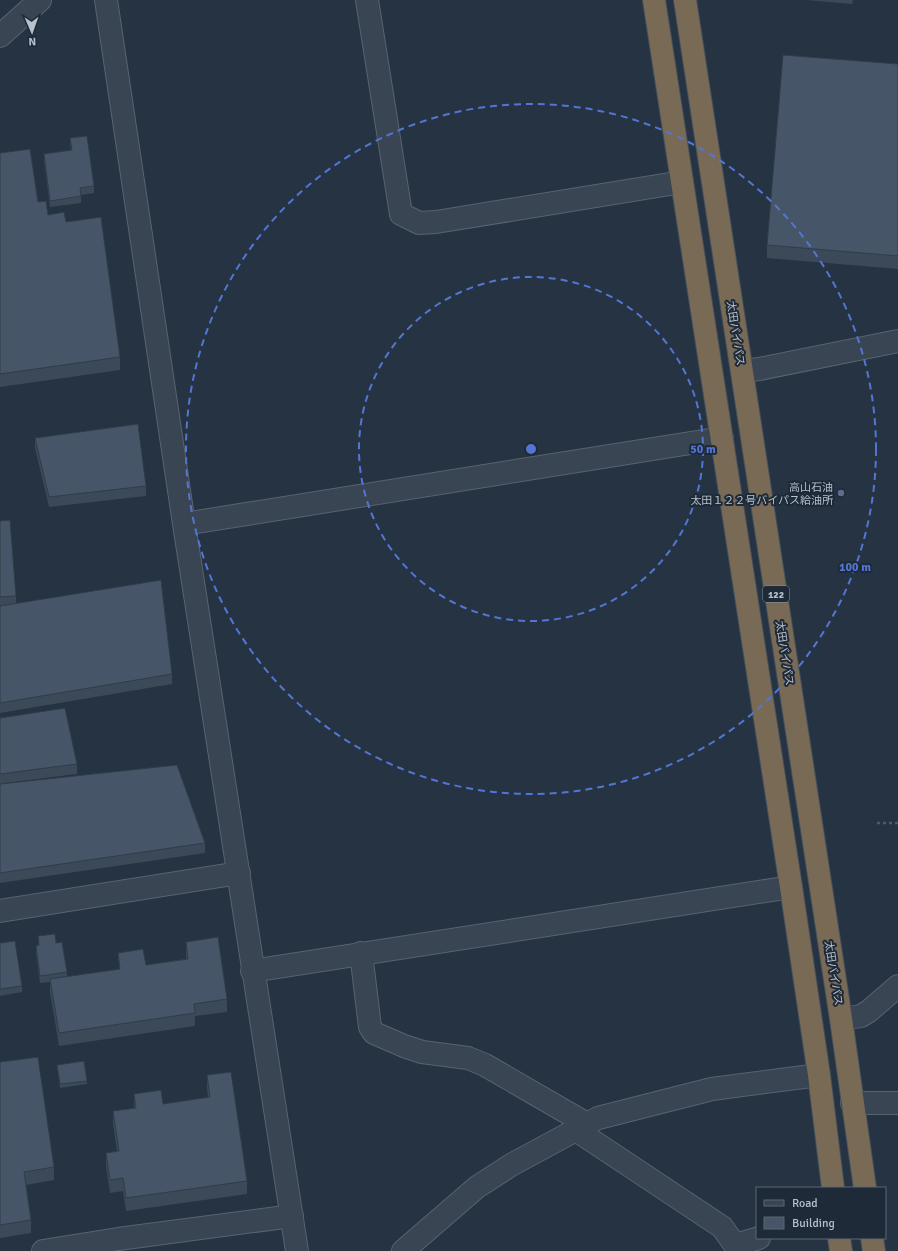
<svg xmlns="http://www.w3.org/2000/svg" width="898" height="1251" font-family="Signika,'Noto Sans JP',sans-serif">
<rect width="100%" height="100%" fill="#253343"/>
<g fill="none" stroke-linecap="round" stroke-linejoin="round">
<defs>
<path id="minor" d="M106,0L184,524L297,1251
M367,0L401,214L419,223L436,222L682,182
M0,36L40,0
M742,371L759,369L898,341
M184,524L722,438
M0,911L239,873
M361,953L370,1027L374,1033L404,1046L422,1052L468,1058L485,1065L587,1124
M252,971L791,887
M841,1019L861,1016L869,1011L898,986
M852,1103H898
M576,1130L722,1227L735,1245L759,1238
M43,1251L118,1239L292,1216
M403,1251L477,1187L511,1165L598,1118L712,1089L819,1075"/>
<path id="highway" d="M654,0L791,887L819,1075L833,1188
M685,0L841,1019L865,1188
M839,1238L841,1251
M872,1238L874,1251"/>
</defs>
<use href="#minor" stroke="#586370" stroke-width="24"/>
<use href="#highway" stroke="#44505d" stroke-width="24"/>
<path stroke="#465f61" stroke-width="2.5" stroke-dasharray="3 3" stroke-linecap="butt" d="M877,823H898"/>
<use href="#minor" stroke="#3a4553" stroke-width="22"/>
<use href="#highway" stroke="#796a56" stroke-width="22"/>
</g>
<path fill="#3c4959" d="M807,0H853L852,4Z
M898,64V269L767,258V245Z
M70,138L94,186V193L81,195V203L50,207L44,161V154L71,150Z
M0,153L48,215L66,222L120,357V370L0,387Z
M35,438L146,486V496L49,507L35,448Z
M0,521L16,596V603L172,674V684L0,713Z
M0,718L77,764V774L5,783L205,843V853L0,883Z
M38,936L56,943L67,972V977L119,969L118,953L146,965L186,959V942L227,999V1012L195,1016V1026L59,1046L50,992V982L40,983L36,953V946H39Z
M0,943L22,986V992L0,996Z
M0,1062L54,1167V1180L26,1185L31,1220V1233L0,1238Z
M57,1065L87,1081V1084L60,1088Z
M207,1075L247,1181V1194L126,1211L123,1191L110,1193L106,1166V1153L117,1151L113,1124V1111L134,1108V1094L163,1104L208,1097L207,1088Z"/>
<path fill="#465567" stroke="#313c48" d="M783,55L898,64V256L767,245Z
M87,136L94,186L80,188L81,196L50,201L44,154L72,150L70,138Z
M30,149L38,202L46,201L48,215L64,212L66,222L101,217L120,357L0,374V153Z
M138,424L146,486L49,497L35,438Z
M10,520L16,596L0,597V521Z
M161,580L172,674L0,703V606Z
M65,708L77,764L0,774V718Z
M177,765L205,843L0,873V784Z
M55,934L56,943L62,942L67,972L40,976L36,946L39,945L38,936Z
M218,937L227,999L194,1004L195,1013L59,1033L50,979L120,969L118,953L143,949L146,965L188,959L186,942Z
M15,941L22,986L0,989V943Z
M38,1057L54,1167L24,1172L31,1220L0,1225V1062Z
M84,1061L87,1081L60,1084L57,1065Z
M231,1072L247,1181L126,1198L123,1178L110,1180L106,1153L119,1151L113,1111L136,1108L134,1094L161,1090L163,1104L210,1097L207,1075Z"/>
<g fill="none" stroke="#5376d4" stroke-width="2" stroke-dasharray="7 5">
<circle cx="531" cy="449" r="172"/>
<circle cx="531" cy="449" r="345"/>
</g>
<circle fill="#5c6f8a" stroke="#1e2a38" stroke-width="1.5" cx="841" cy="493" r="4"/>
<g text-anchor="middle" stroke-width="4" stroke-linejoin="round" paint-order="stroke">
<rect fill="#1e2a38" stroke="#8993a0" stroke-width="1" x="763" y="586" width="26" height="16" rx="3"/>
<g font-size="10" font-weight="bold" fill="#b7c0cd">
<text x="776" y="598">122</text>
</g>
<g font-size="11" fill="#b7c0cd" stroke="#1e2a38">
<text transform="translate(736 333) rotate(81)" y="4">太田バイパス</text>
<text transform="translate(785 653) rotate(81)" y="4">太田バイパス</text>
<text transform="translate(834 973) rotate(81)" y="4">太田バイパス</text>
</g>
<g font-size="11" fill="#b7c0cd" stroke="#1e2a38" text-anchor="end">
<text x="833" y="491">高山石油<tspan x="833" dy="13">太田１２２号バイパス給油所</tspan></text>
</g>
</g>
<circle cx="531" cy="449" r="6" fill="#5376d4" stroke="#1e2a38" stroke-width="2"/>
<g font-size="12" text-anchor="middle" font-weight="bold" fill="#5376d4" stroke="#1e2a38" stroke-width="4" stroke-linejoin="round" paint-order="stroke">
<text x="703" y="453">50 m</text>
<text x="855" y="571">100 m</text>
</g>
<rect x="756" y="1187" width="130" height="52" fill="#1e2a38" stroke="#5b6674"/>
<rect x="764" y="1200" width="20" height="6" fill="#3a4553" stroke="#5b6674"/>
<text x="792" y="1207" font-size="12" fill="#b7c0cd">Road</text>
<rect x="764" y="1217" width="20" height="12" fill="#465567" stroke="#5b6674"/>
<text x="792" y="1227" font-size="12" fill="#b7c0cd">Building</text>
<g transform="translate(32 32) rotate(178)" stroke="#1e2a38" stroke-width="3" paint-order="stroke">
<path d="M0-3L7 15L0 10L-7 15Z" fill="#b7c0cd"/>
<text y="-6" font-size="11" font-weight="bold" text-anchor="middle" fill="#b7c0cd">N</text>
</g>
</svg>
